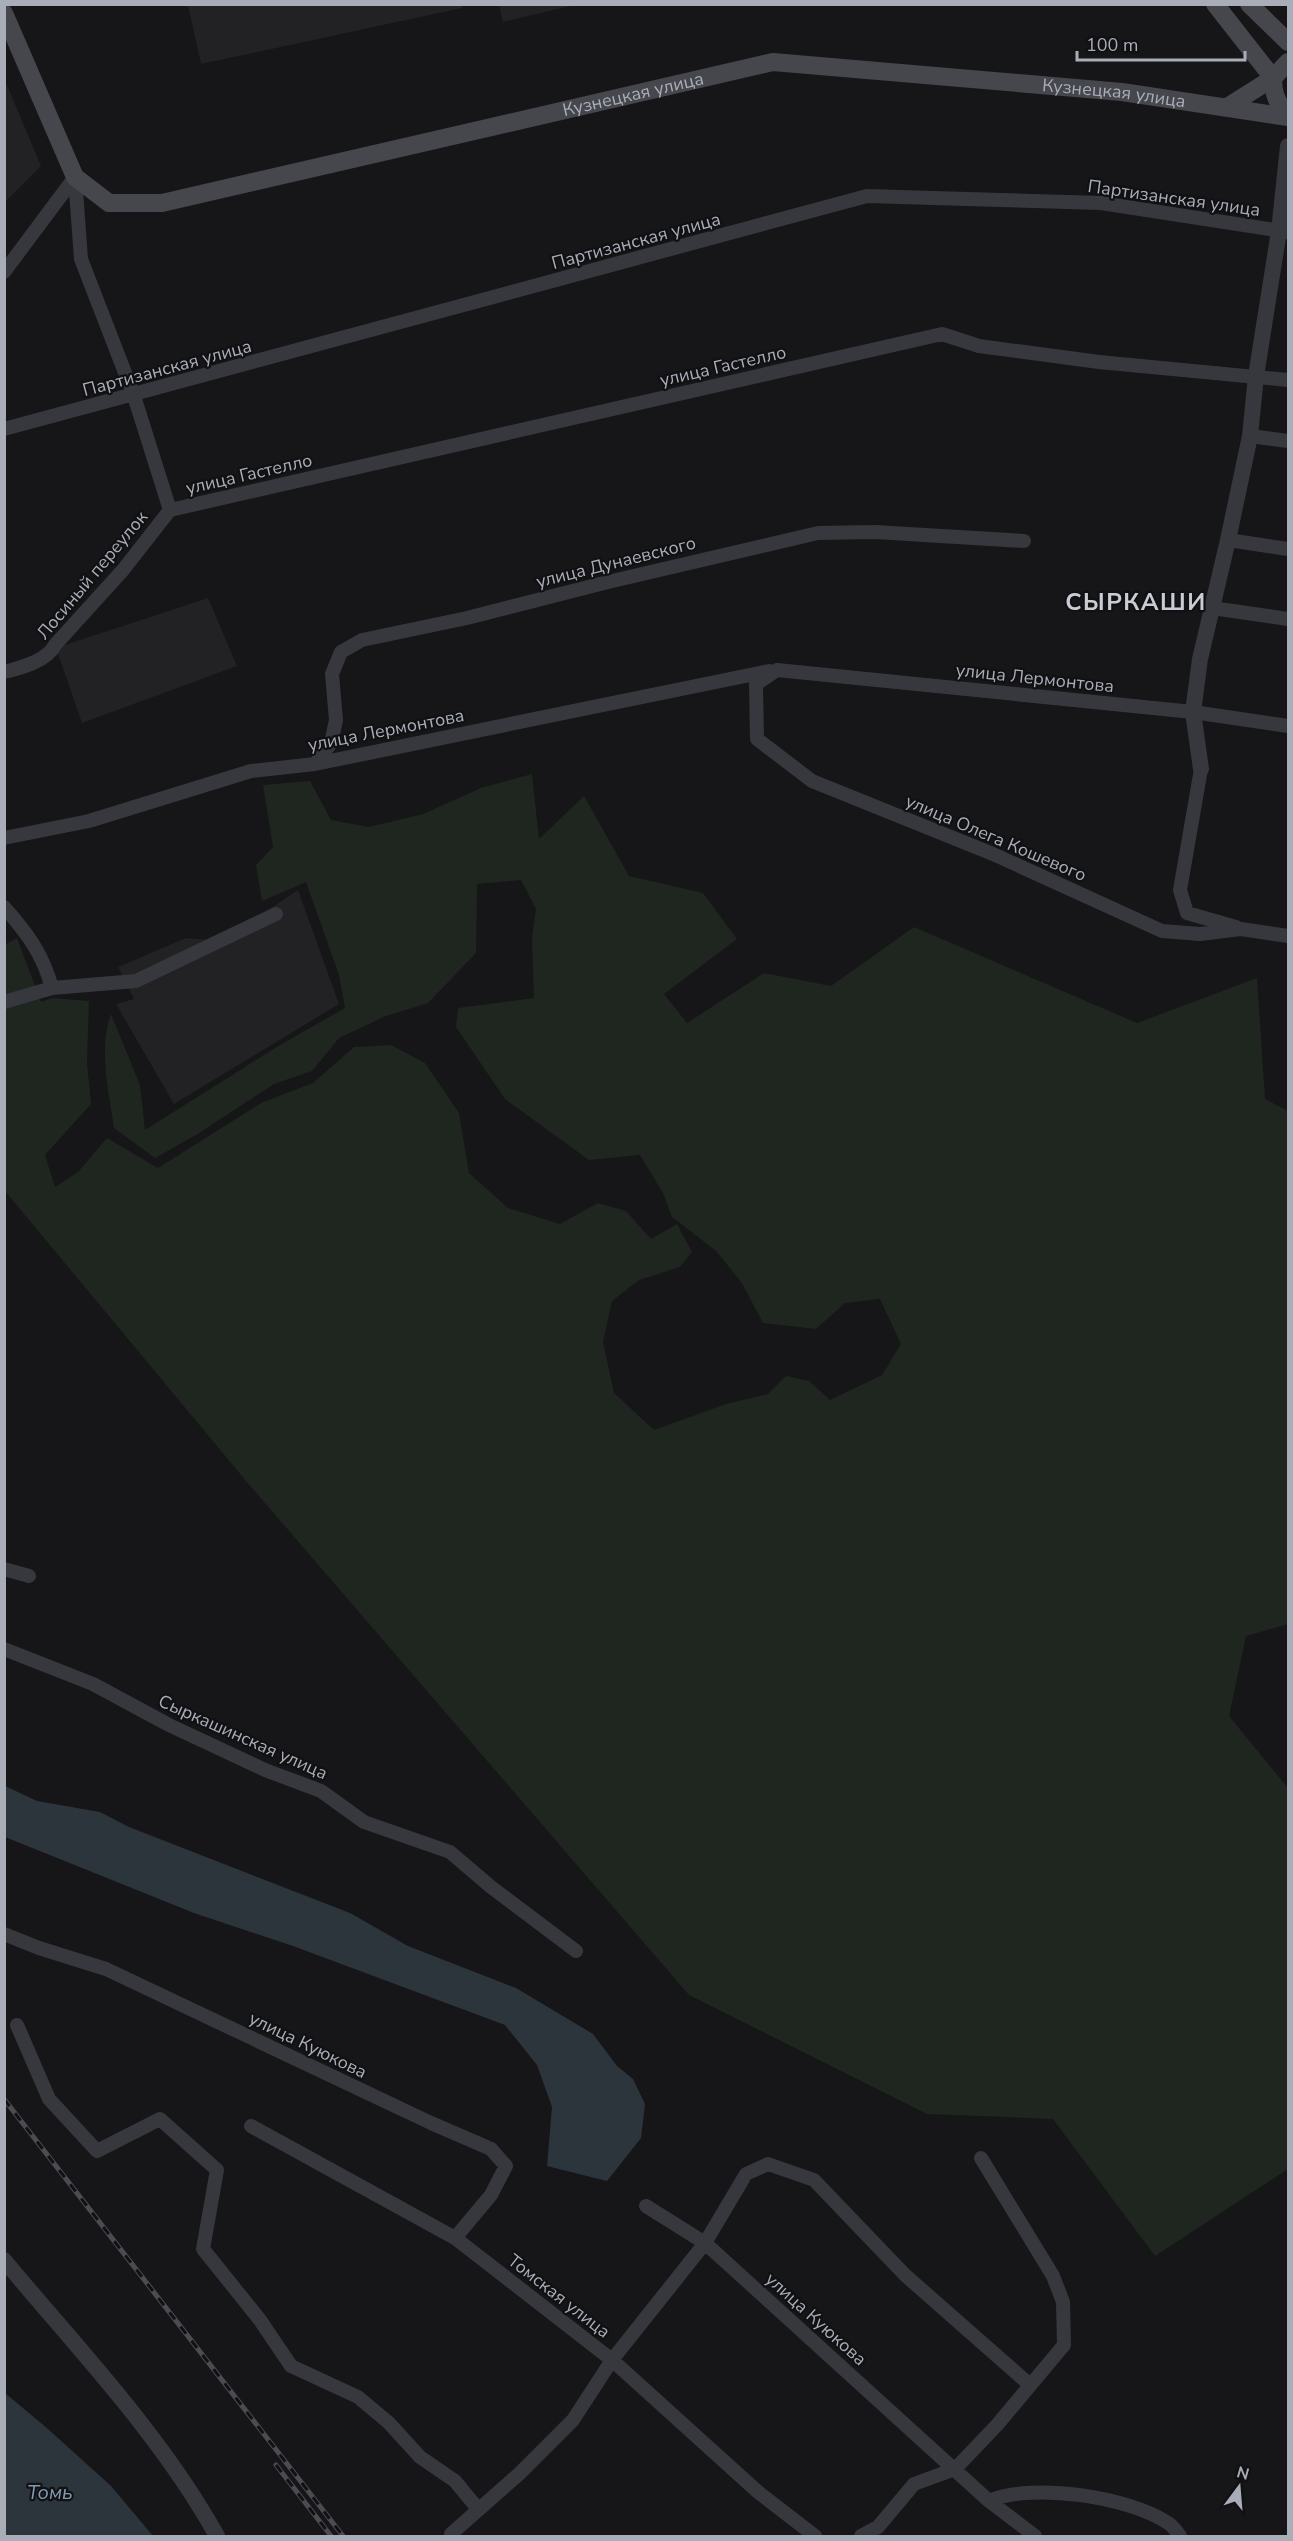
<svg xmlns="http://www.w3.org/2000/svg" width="1293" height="2541" font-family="'Nunito Sans',sans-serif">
<rect width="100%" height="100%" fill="#161618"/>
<path fill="#222225" d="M499,4H575V5L503,22Z
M462,5V8L201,64L188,5Z
M4,78L41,166L5,202H4Z
M208,598L237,666L82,723L56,648Z
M298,890L339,1004L174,1104L116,1004L134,999L118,967L186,938L222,941Z"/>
<path fill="#1e261f" d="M532,774L539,839L584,796L629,876L703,893L737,939L664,994L687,1023L764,973L831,986L914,927L1137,1023L1257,978L1265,1099L1288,1111V1624L1246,1636L1229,1716L1288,1788V2169L1155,2256L1053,2119L927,2114L689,1995L246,1481L5,1191L4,945L17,938L41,1002L52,998L89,1001L87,1062L91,1104L45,1155L55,1187L78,1172L107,1138L158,1168L261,1103L313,1083L354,1047L391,1045L425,1063L459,1113L469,1173L508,1208L560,1224L598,1203L626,1211L651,1239L677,1224L692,1252L680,1267L639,1280L612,1301L603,1342L614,1393L654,1430L726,1404L768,1394L786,1376L809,1381L830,1400L882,1375L901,1344L880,1299L845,1303L816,1329L763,1323L742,1283L716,1251L672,1217L663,1193L640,1155L589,1160L505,1099L456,1027L458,1008L534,998L532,937L536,909L521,880L477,884L476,953L428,1003L386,1016L339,1038L312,1071L274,1084L196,1135L155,1158L114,1128C109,1092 98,1049 111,1014L140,1085L145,1130L280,1045L345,1008L339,975L306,882L262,901L256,865L273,847L263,785L310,781L331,820L369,827L423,814L481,788Z"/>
<path fill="#2c353c" d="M5,1786L37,1801L100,1812L129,1827L350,1913L408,1946L516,1988L593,2034L617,2066L633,2079L645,2104L641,2138L607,2181L547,2166L552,2107L537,2065L505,2025L293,1946L194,1913L5,1837Z
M5,2393L48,2429L111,2486L153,2536H5Z"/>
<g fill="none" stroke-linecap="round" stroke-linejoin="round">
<path stroke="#37383d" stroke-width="14" d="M75,177L81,259L134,396L170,510
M4,272L75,177
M4,429L867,196L1101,203L1288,232
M1250,436L1288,441
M170,510L942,334L979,346L1099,362L1288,380
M1228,540L1288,549
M1212,608L1288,619
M4,672C21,668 47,661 55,645L123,570L170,510
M1288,726L1193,712L777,670L756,684L757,739L812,781L993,854L1162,931L1200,934L1241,929L1288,936
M315,764L331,743L336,720L332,674L341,652L362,640L467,618L608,582L818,533L875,532L1024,541
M1201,769L1180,890L1187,913L1236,927
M4,838L89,821L251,771L315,764L769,671
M4,907C27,933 43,954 52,988L4,1002
M52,988L136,981L276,914
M4,1569L29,1576
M4,1649L93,1684L169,1725L265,1770L321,1791L364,1822L450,1852L491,1887L576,1951
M4,1934L39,1948L106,1969L431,2123L491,2149L506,2166L491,2195L455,2238
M17,2025L49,2099L97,2151L160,2119L217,2170L203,2249L260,2320L291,2366L358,2397L389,2423L420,2457L455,2481L478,2509
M251,2126L455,2238L612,2360L758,2492L815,2536
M646,2206L705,2243L989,2501L1035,2536
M989,2501C1033,2482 1129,2497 1168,2523C1173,2526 1177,2532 1180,2536
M451,2534L519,2474L573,2420L612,2360L705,2243L746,2174L768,2164L814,2180L905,2275L1029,2384
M861,2536L878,2527L914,2484L955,2469L997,2425L1064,2345L1063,2302L1053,2276L981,2158"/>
<path stroke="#37383d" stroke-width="16" d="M1201,769L1193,712L1200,659L1228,540L1250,436L1256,376L1279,231L1288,146
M4,2260C78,2349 161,2435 217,2536"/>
<g stroke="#45474d" stroke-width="18">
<path d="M1215,4L1273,78L1227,107"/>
<path d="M1249,4L1288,42"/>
<path id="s1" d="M4,13L75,177L109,203H162L773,62L1122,92L1288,117"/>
<path d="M1288,62L1273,78C1273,94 1277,103 1288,115"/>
</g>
<defs>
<path id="rail" d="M4,2099L343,2536
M276,2465L331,2536"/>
</defs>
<use href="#rail" stroke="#4a4c52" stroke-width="5"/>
<use href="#rail" stroke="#111113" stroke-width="3" stroke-dasharray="9" stroke-linecap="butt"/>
</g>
<g text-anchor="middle" stroke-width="4.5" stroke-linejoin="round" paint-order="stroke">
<g font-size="18" fill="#a8adb8" stroke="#111113">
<text dy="6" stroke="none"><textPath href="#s1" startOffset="1244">Кузнецкая улица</textPath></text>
<text dy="6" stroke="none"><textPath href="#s1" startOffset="758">Кузнецкая улица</textPath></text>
<text transform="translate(1174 198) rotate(8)" y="6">Партизанская улица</text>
<text transform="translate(636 241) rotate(-15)" y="6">Партизанская улица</text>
<text transform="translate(723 366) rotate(-13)" y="6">улица Гастелло</text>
<text transform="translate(167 368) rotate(-15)" y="6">Партизанская улица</text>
<text transform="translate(249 474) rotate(-13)" y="6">улица Гастелло</text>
<text transform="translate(616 562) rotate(-14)" y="6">улица Дунаевского</text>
<text transform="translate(92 575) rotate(-50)" y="6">Лосиный переулок</text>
<text transform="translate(1035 678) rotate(6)" y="6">улица Лермонтова</text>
<text transform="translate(386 730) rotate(-11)" y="6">улица Лермонтова</text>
<text transform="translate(996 838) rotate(23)" y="6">улица Олега Кошевого</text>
<text transform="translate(243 1737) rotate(24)" y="6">Сыркашинская улица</text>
<text transform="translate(308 2045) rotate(26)" y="6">улица Куюкова</text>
<text transform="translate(559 2296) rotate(38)" y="6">Томская улица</text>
<text transform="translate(816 2319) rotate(42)" y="6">улица Куюкова</text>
</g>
<g font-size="20" font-style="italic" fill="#7f9bb3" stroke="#111113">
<text x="50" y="2499">Томь</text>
</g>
<g font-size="24" font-weight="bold" letter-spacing="1.5" fill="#c9ccd4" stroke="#111113">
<text x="1136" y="610">СЫРКАШИ</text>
</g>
</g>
<rect width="1293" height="2541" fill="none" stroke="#a8adb8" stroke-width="12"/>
<g transform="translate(1239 2487) rotate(16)" stroke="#111113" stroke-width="4.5" paint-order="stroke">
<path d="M0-4.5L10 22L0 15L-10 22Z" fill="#a8adb8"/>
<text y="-9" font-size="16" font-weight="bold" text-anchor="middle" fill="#a8adb8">N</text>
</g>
<path d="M1077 51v9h168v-9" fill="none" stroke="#a8adb8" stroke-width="3"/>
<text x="1086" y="51" font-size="18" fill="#a8adb8" stroke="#111113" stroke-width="4.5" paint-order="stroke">100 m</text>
</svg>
